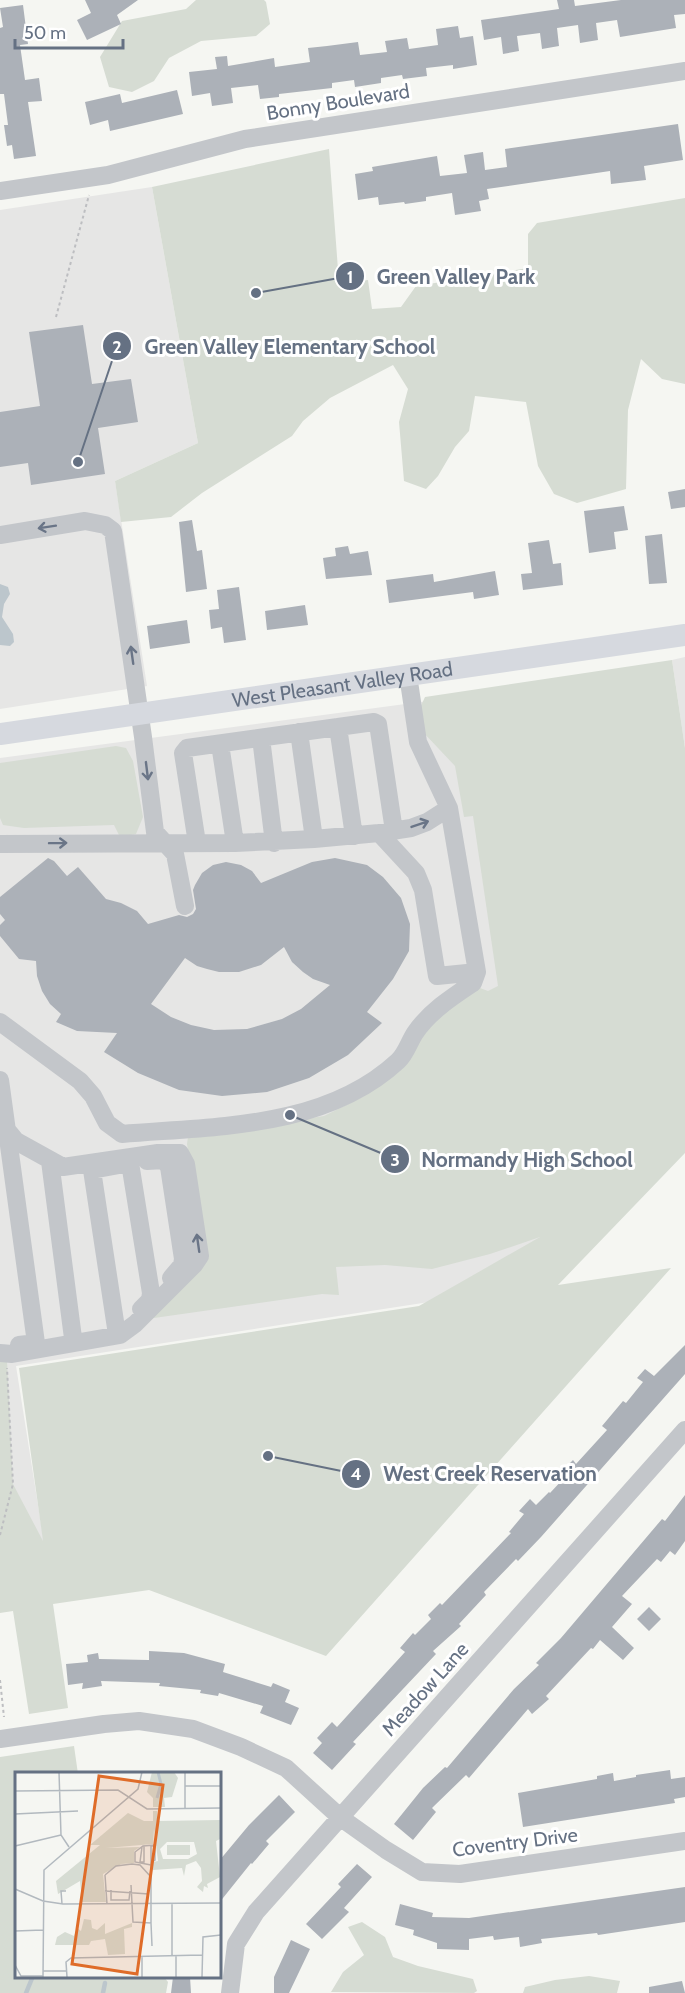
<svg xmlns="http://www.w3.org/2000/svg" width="685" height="1993" font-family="Cabin,sans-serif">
<rect width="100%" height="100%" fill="#f5f6f2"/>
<path fill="#e6e6e5" d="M152,187L198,443L115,481L147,686L0,709V210Z
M685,657V748L672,660Z
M623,675L637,1182L429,1302L16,1366L44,1543L0,1550V758Z"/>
<path fill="#d6dcd3" d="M196,0H264L266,2L270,24L256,36L201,41L169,58L154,81L132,92L109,87L100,57L122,21L186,9Z
M329,149L339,283L368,280L372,309L401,307L416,286L528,268V234L537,223L685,198V384L662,379L641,359L628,410L626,489L577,503L554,494L538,466L526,402L475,396L469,431L455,447L438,476L426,489L404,481L399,422L408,389L393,365L330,398L303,421L292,436L202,493L171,517L121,522L115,481L198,443L152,187Z
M672,660L685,748V1153L558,1285L671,1268L326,1656L149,1590L53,1604L68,1708L29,1714L13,1611L0,1613V1362L7,1361L13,1484L43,1541L19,1368L419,1306L540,1237L490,1254L432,1269L385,1265L336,1267L339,1295L322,1294L147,1319L205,1263L187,1144L188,1137L324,1116L364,1096L437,1016L480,988L488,991L498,986L473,816L464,817L455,766L422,731L419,710L425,697Z
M116,746L126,748L133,761L143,817L136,834L120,837L114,825L24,828L3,825L0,818V763Z
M74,1746L78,1774H16V1976L164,1977L168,1982L166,1993H0V1757Z
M362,1922L385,1937L393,1957L418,1966L473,1979L477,1991L474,1993L331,1992L343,1972L364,1955L348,1927Z
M589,1976L620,1981L617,1993H523L525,1987L555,1980Z"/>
<path fill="#bcc6cc" d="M0,584L8,587L10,594L4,604L2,617L13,634L14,642L10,646L0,645Z"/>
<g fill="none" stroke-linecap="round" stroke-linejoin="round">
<path stroke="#bcc6cc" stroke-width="4.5" d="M26,1993L33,1976
M103,1993L105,1983"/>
</g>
<path fill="#acb1b8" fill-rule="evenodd" d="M85,0H138L117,15L121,24L87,40L77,20L91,13Z
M557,0H574L575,6L621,0H685V14L674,15L676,28L620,37L617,20L596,23L598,40L580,43L578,25L557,28L559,46L542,49L540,33L517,36L519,51L503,54L501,37L484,40L481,20L559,9Z
M23,5L28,44L20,45L25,80L39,78L42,101L28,102L36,156L14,159L12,145L7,146L4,125H8L4,94H0V28L3,27L0,8Z
M458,26L460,38L473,36L477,65L453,69V65L426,68L427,76L403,79L402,75L381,78V83L355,87L354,80L332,83V88L279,94V97L260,99L258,85L231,88L233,103L212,106L210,93L192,96L189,72L217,69L215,57L227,56L228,66L274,58L275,67L310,62L308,48L327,46L358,42L360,55L387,52L385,41L407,38L409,49L438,45L436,29Z
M177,90L183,114L110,131L108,120L90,125L85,102L120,94L122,103Z
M678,124L683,160L644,166L646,180L611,184L610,171L487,189L489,199L479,201L481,211L455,215L452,193L426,197V201L405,204L404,202L379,205L378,197L358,200L355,174L373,171L372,167L437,156L440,176L467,173L464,155L483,152L485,170L507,167L505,149Z
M83,325L92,384L131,379L138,422L98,428L105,474L31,485L28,463L0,467V412L40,406L29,332Z
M685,489V507L671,509L668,492Z
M624,506L628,530L614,532L616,549L589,553L584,511Z
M192,520L197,551L202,550L207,589L186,592L179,522Z
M662,534L667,583L649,584L645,536Z
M549,540L553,564L561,563L563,585L523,590L521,574L532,573L528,543Z
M348,546L350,554L368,551L372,575L326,579L323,558L336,556L335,548Z
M495,571L499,595L474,599L473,592L389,603L386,580L433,574L434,582Z
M239,587L246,640L224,643L222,627L211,629L209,610L219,609L217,590Z
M305,605L308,625L267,630L265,611Z
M187,620L190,643L150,649L147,626Z
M48,858L54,861L67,876L78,867L106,899L121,903L137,911L148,924L179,915L187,917L193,914L196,909L193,890L195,885L202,873L213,865L226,862L241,865L252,871L261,883L312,862L335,858L367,865L383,877L401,898L410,924L409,951L393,979L367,1012L382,1023L348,1055L309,1078L267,1092L222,1096L179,1090L138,1073L104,1052L117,1033L77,1031L56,1022L61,1014L50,1004L42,991L37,976L36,961L19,959L0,936V925L5,920L0,914V897ZM284,947L292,962L303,972L313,979L330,985L301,1009L282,1019L247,1029L214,1030L191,1025L171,1017L151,1004L185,958L197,966L207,969L219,972H239L261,965Z
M685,1345V1374L541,1537L518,1561L516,1559L484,1592L486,1595L459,1624L461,1626L433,1651L436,1654L353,1742L356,1744L332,1770L313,1753L322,1743L317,1738L332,1722L337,1727L405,1652L400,1648L413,1633L415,1635L431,1619L428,1615L440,1603L442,1605L511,1533L509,1532L524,1514L519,1511L530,1499L536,1505L549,1492L550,1493L564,1478L560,1473L573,1460L576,1464L607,1430L602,1426L623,1401L626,1403L643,1382L637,1378L645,1369L654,1376Z
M685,1495V1541L675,1555L670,1551L661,1562L657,1559L622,1596L632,1604L612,1627L634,1648L623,1660L600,1640L593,1649L591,1648L546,1696L549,1699L532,1714L528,1709L469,1778L466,1775L432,1808L436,1812L413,1840L394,1824L423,1788L445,1767L447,1768L514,1689L539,1665L536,1663L561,1638L662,1519L665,1521Z
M649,1607L661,1619L649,1631L637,1619Z
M149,1651L184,1653L225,1664L223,1672L271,1687L273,1683L290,1690L285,1702L299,1708L291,1725L260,1713L263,1706L219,1693L218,1696L200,1693L201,1690L159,1686L160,1683L101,1681L102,1686L82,1689L83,1683L68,1685L66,1664L88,1662L87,1655L98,1653L99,1659L149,1660Z
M670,1770L671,1779L685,1777V1797L674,1799L675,1803L523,1827L518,1793L597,1779V1776L613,1773L614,1781L636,1777V1775Z
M279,1795L295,1812L266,1841L269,1844L252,1864L251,1863L219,1903V1861L249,1825Z
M357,1864L372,1877L344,1908L349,1912L322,1939L306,1924L341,1887L338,1884Z
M685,1887V1922L598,1935L597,1933L541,1939L542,1943L520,1947L519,1937L494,1940L493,1936L469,1939V1950L437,1949V1943L413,1935L414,1930L395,1925L400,1904L433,1913L432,1917L469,1918Z
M291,1940L310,1949L289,1993H274V1977Z
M173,1977H190L191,1993H171Z
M682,1981L685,1993H649V1987Z"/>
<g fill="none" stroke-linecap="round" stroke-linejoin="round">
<path stroke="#bdbec1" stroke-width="2" stroke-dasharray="3 3" stroke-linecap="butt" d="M56,317L89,195
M0,1535L13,1484L7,1368
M0,1680L4,1717"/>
<path stroke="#c3c6ca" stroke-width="18" d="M0,191L108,175L245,139L685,71
M0,535L85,521L105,525L113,531L143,737L155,832L175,854L185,906
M338,727L354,836
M299,732L314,839
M261,738L274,843
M220,744L235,843
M379,833L416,873L423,890L437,976L477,972
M197,843L183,753L187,748L374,722L378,724L394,831
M0,844L235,843L314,839L379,833L411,828L427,822L449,808
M0,1022L80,1081L93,1096L107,1123L122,1134C215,1126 325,1129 398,1061C406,1054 409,1042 415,1033C429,1012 452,997 473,983L477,972L449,808L418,742L408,675
M0,1080L36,1343L19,1345
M50,1161L73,1338
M147,1161L164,1160L169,1167L183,1259L182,1265L171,1278
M116,1328L92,1170L130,1163L151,1293L150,1300L141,1309
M0,1353L12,1354L120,1335L135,1324L194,1265L200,1256L186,1164L180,1153H158L63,1167L16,1141L7,1130
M0,1739L104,1724L139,1721L193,1729L241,1747L286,1768L341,1818L386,1850L422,1872L460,1874L685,1841
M230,1993L236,1944L256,1912L685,1430"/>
<path stroke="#d6d9df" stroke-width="22" id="s1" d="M0,734L685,635"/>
</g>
<defs><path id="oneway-shaft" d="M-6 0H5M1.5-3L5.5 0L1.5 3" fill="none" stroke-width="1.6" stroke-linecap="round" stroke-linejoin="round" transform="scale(1.5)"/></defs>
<g stroke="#6a7587">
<use href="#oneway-shaft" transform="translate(47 527) rotate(171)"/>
<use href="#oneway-shaft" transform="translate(132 655) rotate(-98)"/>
<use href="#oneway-shaft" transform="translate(147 771) rotate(83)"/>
<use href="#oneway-shaft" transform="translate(420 824) rotate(-19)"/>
<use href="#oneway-shaft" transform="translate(58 843) rotate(-1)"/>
<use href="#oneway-shaft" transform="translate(198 1243) rotate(-98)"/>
</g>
<g text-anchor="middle" stroke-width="6" stroke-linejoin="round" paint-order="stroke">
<g font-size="20" fill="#657183" stroke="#fff">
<text transform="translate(338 102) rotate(-9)" y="7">Bonny Boulevard</text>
<text dy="7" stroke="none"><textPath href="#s1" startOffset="346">West Pleasant Valley Road</textPath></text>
<text transform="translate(425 1689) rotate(-48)" y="7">Meadow Lane</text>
<text transform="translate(515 1842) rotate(-7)" y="7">Coventry Drive</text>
</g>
</g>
<g transform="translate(15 1772)">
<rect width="206" height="206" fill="#f5f6f2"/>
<path d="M137,0H159L163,6L157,25L149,26L150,35H138V26L132,20ZM138,39H142V49L205,48V67L201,69L205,105L192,112L193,116L189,114L188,120L182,115L187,109L186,96L181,89L171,93L169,104L167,96L138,98V90L143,89L139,57L138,72L91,76L125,75L119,79V91L106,92L88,102L91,130H67L65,109L43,122L41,109L85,73H75L113,41L129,49H138ZM152,70H179L182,82L173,87H148L145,77ZM152,73H175V83H152ZM69,147L76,148L77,156L82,158L90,151V162L117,151V155L109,157L110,182L93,183L90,167L76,169L74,173H40L42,165L50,160L59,164L62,156L66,159Z" fill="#d6dcd3" fill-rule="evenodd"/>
<path fill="none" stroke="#bcc6cc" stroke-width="3" d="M142,26L146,12L143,0"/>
<path fill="none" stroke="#b2b9bf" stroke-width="1.5" d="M44,0L46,63L54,75M170,0V37M170,14H206M0,19L103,18L132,37L206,36M0,42L63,39M0,74L46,63M127,75L125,90H129V74M136,93L120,90V80L128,74L140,73V88L137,90M90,103L101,94L117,92L125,93L136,105M90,103L92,132M116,113L118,150L136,151V74H140M0,117L28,129L48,132L206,131M96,118V128H114L115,119M90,119L134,122M47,132L46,119H51M157,132V184M136,151L137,174M0,159L28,158M127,184V205M161,184V205M0,193L6,204H28M28,199H51M28,205L29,98L123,17L127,0M52,205L51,190L56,186L187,183M187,205L188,165L206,163"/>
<path fill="#df6c29" fill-opacity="0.15" stroke="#df6c29" stroke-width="3" d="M84,4L148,13L122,202L57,192Z"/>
<rect width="206" height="206" fill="none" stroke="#657183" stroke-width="3"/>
</g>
<path fill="none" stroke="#657183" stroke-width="2" d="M256 293L350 276M78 462L117 346M290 1115L395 1159M268 1456L356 1474"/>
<g fill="#657183" stroke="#fff" stroke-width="2">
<circle cx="256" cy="293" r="6"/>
<circle cx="78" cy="462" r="6"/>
<circle cx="290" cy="1115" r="6"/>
<circle cx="268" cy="1456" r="6"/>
<circle cx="350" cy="276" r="15"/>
<circle cx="117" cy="346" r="15"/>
<circle cx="395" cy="1159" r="15"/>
<circle cx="356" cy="1474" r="15"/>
</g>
<g font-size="18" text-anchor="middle" font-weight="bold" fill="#fff">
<text x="350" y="283">1</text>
<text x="117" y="353">2</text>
<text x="395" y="1166">3</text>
<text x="356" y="1480">4</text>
</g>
<g font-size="21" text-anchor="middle" font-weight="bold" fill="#657183" stroke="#fff" stroke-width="6" stroke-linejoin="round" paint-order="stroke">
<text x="456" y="284">Green Valley Park</text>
<text x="290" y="354">Green Valley Elementary School</text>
<text x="527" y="1167">Normandy High School</text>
<text x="490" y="1481">West Creek Reservation</text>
</g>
<path d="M15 39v9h108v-9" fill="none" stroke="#657183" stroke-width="3"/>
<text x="24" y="39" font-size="18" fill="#657183" stroke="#ffffff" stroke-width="4.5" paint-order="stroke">50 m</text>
</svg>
